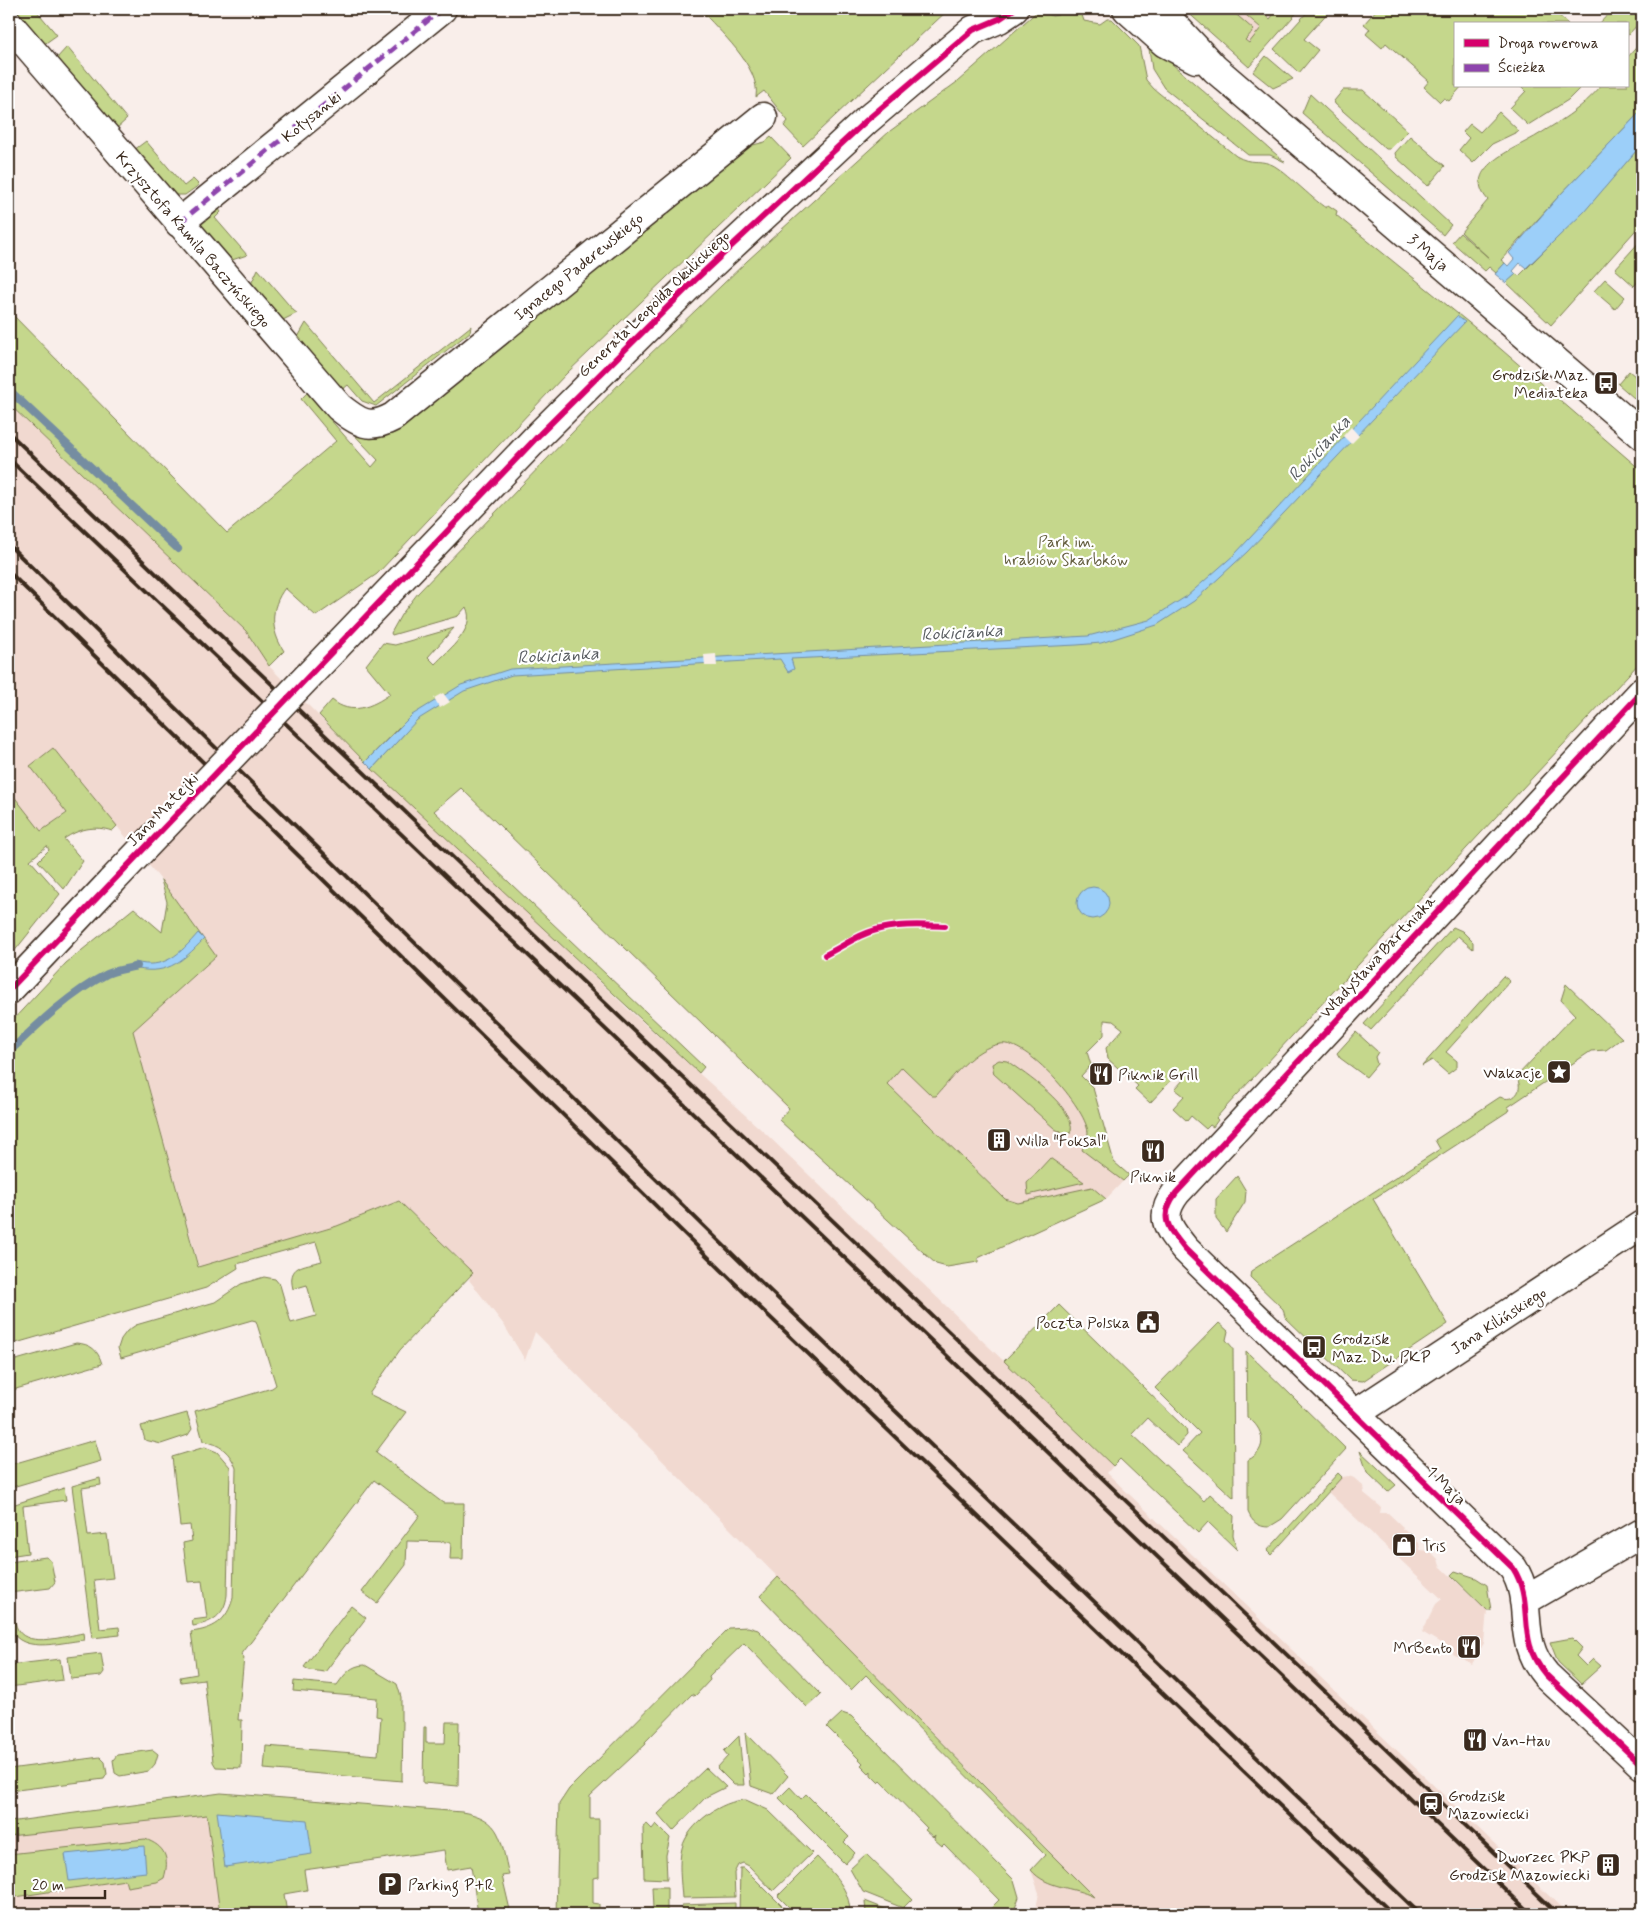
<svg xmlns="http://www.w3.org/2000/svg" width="1651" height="1923" font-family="Mynerve,sans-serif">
<rect width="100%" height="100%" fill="#f9eeea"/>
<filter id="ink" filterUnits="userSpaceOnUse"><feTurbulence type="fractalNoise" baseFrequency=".02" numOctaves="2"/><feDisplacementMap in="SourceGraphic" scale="10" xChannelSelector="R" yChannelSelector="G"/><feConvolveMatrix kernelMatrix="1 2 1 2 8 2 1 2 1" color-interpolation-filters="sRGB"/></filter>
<g filter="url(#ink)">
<path fill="#f1d9d0" d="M1209,9H1295L1256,50Z
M9,404L246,631L269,666L365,762L428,818L628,1009L766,1134L1011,1368L1113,1466L1107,1473L1568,1914H1035L1039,1893L1031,1870L1049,1851L535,1332L525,1360L504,1325L469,1280L473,1273L399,1201L337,1226L199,1267L133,1031L216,956L161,880L53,748L30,766L67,812L41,832L9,790Z
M965,966L1093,1088L1114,1162L1129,1175L1106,1199L977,1259L931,1248L776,1096Z
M1349,1476L1354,1478L1363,1486L1364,1493L1381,1507L1380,1513H1388L1403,1527L1402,1530H1405L1419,1543L1420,1550L1430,1551L1438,1559L1440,1566L1487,1610L1484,1643L1472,1664L1453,1654L1454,1651L1422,1632L1436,1604L1442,1599L1328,1492L1342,1477Z
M208,1809L223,1914H9V1834Z"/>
<path fill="#c5d78c" stroke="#808055" d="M11,9H35L57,35L43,45Z
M700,9H949L803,146L784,126L788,121L764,91L756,97C761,67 718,30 700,9Z
M1040,9L1052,16L1058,15L1062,9H1080L1084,21L1100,24L1107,19H1112L1139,46L1146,80L1154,89L1236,156C1252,165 1257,159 1270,164C1280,166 1313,200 1326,208L1328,205L1337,211L1336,215L1495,344L1642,471V660L1224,1109L1216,1118L1218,1120L1213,1127L1210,1125L1206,1129L1191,1116L1187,1121L1173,1108L1184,1096L1175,1089L1185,1078L1178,1073L1150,1103L1135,1089L1138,1086L1108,1059L1106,1048L1123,1029L1113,1021L1104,1020V1035L1087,1052L1091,1065L1081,1076L1093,1088L1114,1162L1129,1175L1123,1181L1082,1150C1084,1144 1088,1137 1088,1132C1085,1107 1027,1039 1000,1044C973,1048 953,1077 936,1096H932L902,1067L887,1084L1005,1199L1018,1203L1092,1187L1106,1199L978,1258V1262L947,1267L936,1264L779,1120L789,1108L461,788L434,811L704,1067L699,1073L372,769L405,733L399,727L365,762L319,715L332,700C351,716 372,707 390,694L366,665L383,643L395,645L454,628L428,657L435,664C448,650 477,629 466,607L458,616L392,635L391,633L401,615L418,593L621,382L747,261L890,131L957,82Z
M1184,9H1230L1254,30L1245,40L1249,43L1261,28L1239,9H1258L1270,19L1278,9H1300L1249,67Z
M1310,9H1331L1304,39L1318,50L1299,73L1274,49Z
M1377,9H1552L1568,24H1455V86H1462L1449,101L1444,98L1440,102L1424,87L1429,81L1386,43L1382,48L1366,34L1370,29L1364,24Z
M1613,9H1628L1642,20L1627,36V24H1599Z
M1642,41V110L1559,196L1501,260L1505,263L1496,273L1489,267L1485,271L1452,242L1460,233L1490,259L1461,232L1488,200C1462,171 1507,152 1527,141C1537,136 1547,129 1557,123C1573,113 1588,101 1601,86H1627V58Z
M1148,42L1164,57L1285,162L1270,155H1248L1164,88L1152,69Z
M67,47L127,119L116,129L56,59Z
M1266,56L1293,79L1273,88L1253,72Z
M1521,86H1582L1568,100L1528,125L1510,108L1526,91Z
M1343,90H1363L1408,131L1390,149H1386L1335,104L1334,101Z
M1310,94L1451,225L1443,235L1302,113Z
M1499,112L1519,131L1492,144L1473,163L1459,150L1469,138L1463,132L1470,124L1480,132Z
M1410,136L1445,166L1428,186L1396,157L1395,153Z
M771,137L791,158L566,374L377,574L316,616L285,588C270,608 270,630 284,651L269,666L246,631L9,404V311L227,533L336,441L301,399L307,393L372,467L378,460L347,427L359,433L741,148L765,142Z
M146,141L184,186L193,179L199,185L185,195H174L134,150Z
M1642,144V223L1551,325L1506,282L1516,274L1519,276L1583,212Z
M214,202L221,212L215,218L247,255L229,261L201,227L200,220Z
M1642,239V277L1634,286L1615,269Z
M258,269L294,311L297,313L283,320L251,284Z
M1605,279L1625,297L1615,309L1594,291Z
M306,323L374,403L471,326L470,332L376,406L362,401L348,385L342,390L298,337Z
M1629,371L1642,382V405L1618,384Z
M53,748L117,826L112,831C95,825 78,829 64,839L83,861L64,889L38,861L49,850L47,846L30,860L60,894L9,958V790L41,831L67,813L30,766Z
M161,880L216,956L133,1031L198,1267L337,1226L399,1201L473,1273L400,1350L369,1394L406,1412L376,1452L443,1503H464L463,1559H450L451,1542L407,1541L406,1565L377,1603L362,1592L420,1515L374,1480L241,1655L244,1657L238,1720H242L241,1768L216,1767L213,1762L204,1679L181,1682L180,1677L197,1674L191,1632C214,1629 227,1621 233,1598L236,1468C230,1452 220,1444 203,1441L195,1411L272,1388L276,1385L256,1321L252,1320L121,1358L118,1348L121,1339L127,1331L136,1325L215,1302L241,1284L264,1277L275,1279L280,1285L291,1323L316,1316L307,1285L293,1289C287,1265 303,1266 322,1261L316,1242L237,1264L238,1268L206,1288L9,1345V1024L66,963L134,908L162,932L167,902Z
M1453,927L1462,931L1473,942V949L1458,936L1371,1030L1364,1024Z
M1503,976L1510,981L1446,1052L1457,1061V1067L1448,1074L1432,1060L1422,1066Z
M1566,984L1622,1038L1606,1050L1591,1051L1508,1107L1510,1110L1373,1199L1448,1324L1363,1381L1350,1380L1285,1317L1283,1309L1250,1277L1251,1271L1440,1149L1435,1140L1500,1097C1514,1103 1525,1090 1516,1077L1575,1015L1561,1000Z
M1356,1032L1378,1052L1375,1057L1377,1064L1366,1077L1340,1058L1337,1053Z
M999,1060L1007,1061C1025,1074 1076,1107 1071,1132L1065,1134L1055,1129L994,1074L992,1064Z
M1050,1158L1084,1182L1028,1195L1027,1183Z
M1237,1176L1246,1191L1245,1202L1226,1232L1216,1219V1199Z
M1059,1305L1186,1429L1187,1435L1177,1446L1147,1418L1132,1434L1204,1501L1210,1494L1234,1516L1233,1535L1237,1550L1208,1522L1198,1533L1120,1459L1113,1466L1004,1361Z
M1219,1323L1228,1331L1226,1340L1233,1348L1234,1498L1183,1451L1200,1433L1155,1388Z
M76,1343C91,1344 98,1350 102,1364L9,1391V1362Z
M1246,1351L1346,1449L1282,1519L1269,1527C1258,1527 1252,1522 1248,1512V1460C1269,1450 1264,1428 1247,1417Z
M187,1413L192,1429L188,1435L161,1444L145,1440L141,1426Z
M95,1440L101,1461L9,1488V1465Z
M205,1447L217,1452L230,1467L227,1595C225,1615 212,1623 193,1626L192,1620L207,1618L202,1581L188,1582L183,1543L192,1541L190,1525L180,1526L172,1457Z
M1360,1451L1396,1485L1388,1492L1367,1472Z
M1338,1473L1342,1477L1271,1555L1267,1551Z
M100,1478L101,1485L82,1488L88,1536L107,1534L113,1578L94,1580L100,1629L119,1627L120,1635L92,1638L72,1486Z
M64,1488L66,1500L23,1506L28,1553L9,1556V1506Z
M46,1557L51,1561L55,1582L50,1588L9,1593V1562Z
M1455,1571L1476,1578L1487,1585L1491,1610H1487L1451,1575Z
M778,1577L1049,1852L1094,1897C1072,1886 1047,1889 1031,1870L1045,1855L866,1675L851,1690L760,1596Z
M12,1598C13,1608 13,1621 18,1630C29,1648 66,1636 83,1633L84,1640C60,1642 15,1657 9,1622C8,1615 9,1606 9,1599Z
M351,1606L366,1618L325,1672L309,1670L304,1667Z
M748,1627L758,1630L821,1694L807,1707L744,1643L709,1677L710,1680L695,1696L692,1694L645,1742L646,1744L590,1796V1819H599V1877L593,1878V1903L599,1904V1914H556L559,1804L569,1789L729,1628Z
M1572,1638L1582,1648L1576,1656L1586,1666L1593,1659L1601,1666L1581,1684L1558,1662L1550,1642Z
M101,1653L104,1672L101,1676L71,1679L68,1657Z
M60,1659L63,1680L9,1687V1665Z
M365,1665L397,1684L401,1697V1721H403L402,1781L264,1769L266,1746L378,1755L381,1717L376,1716L377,1698L293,1691L294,1681L337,1685C345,1674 351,1665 365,1665Z
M842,1713L851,1716L1014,1880L1019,1897L1013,1914H985L999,1900L944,1844L942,1846L934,1839L935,1835L933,1837L925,1830L927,1828L881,1781L879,1783L871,1775V1771L869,1773L861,1765L863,1763L827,1727Z
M446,1722H459L458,1786L423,1783L424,1727H426V1743H445Z
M745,1732L788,1776L773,1794L751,1786Z
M739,1736L744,1785H734L717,1768L728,1756L724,1751Z
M153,1750L158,1754L155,1764L149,1771L120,1776L115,1773L113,1760L117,1755Z
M100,1757L105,1762L107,1774L104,1779L9,1791V1769Z
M706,1768L726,1787L706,1797L673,1831L658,1814Z
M790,1787L801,1799L806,1794L849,1837L844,1842L855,1853L845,1864L779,1798Z
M221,1793L462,1812C503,1819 500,1840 509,1875L502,1876L511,1914H478L471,1866L447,1870L444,1850L304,1870L307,1890L284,1894L287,1914H220L207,1815L9,1836V1822Z
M746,1800L768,1810L812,1853L773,1891L749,1866L743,1863L738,1865L734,1873L735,1897L682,1898C681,1882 678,1863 682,1848C688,1824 722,1800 746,1800Z
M647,1824L652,1829L656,1824L670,1838L666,1855L667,1879L644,1878L643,1827Z
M145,1839C165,1846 170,1858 164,1878L157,1882L127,1887L125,1880L9,1898V1854Z
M866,1854L912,1899L903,1908L863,1892L850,1869Z
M817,1857C834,1875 850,1888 850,1914H796L778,1896Z
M740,1868H744L790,1914H739Z
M652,1887H667V1914H644V1909H653Z
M865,1901L898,1914H866Z
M735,1903V1914H682V1905Z"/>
<path fill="#9ccff9" stroke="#758da1" d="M1642,110V144L1584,212L1526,268L1520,263L1513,271L1516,274L1506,283L1495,274L1505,263L1508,266L1514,259L1509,253L1559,196Z
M1457,316L1465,322L1247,552L1194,601L1157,625L1101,643L1077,645L791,659L794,669L788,672L780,659L512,675L464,691L417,720L372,769L365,762L412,715L461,685L510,669L1088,636L1149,620L1187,596L1235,554Z
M1077 903a16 16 0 1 1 32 0a16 16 0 1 1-32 0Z
M198,933L204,939C181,963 165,977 130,967L135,962C164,970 180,954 198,933Z
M217,1812L307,1820L312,1854L225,1867Z
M144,1846L146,1872L69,1881L65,1854Z"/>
<path fill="#f9eeea" d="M1351,427L1359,436L1351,444L1343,436Z
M716,654L717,666H705L704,655Z
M443,693L450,702L440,708L434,698Z"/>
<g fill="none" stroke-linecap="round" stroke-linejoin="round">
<path stroke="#758da1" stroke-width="8" d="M9,390L178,549
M9,1052C38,1024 70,993 107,974C115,970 127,969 137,966"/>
<defs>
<path id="minor" d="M1127,9L1165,43L1196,59
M1159,9L1215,69L1642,435
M9,24L339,407C359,423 369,430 393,417L763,117
M179,223L442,9
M336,647L540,434L695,280L867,120L973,30L999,19L1014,9
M1642,692L1176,1193C1158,1217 1168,1228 1185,1249L1513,1568C1536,1604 1514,1638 1546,1675L1642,1765
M9,990L112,881
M1355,1414L1642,1225
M1524,1601L1642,1533"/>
</defs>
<use href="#minor" stroke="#3b2a1e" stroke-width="31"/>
<use href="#minor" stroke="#fff" stroke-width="28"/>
<path stroke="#3b2a1e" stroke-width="4" d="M9,433L1558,1914
M9,459L1531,1914
M9,545L763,1284L1420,1914
M9,572L751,1299L1393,1914"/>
<defs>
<path id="minor-bridge" d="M112,881L336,647"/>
</defs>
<use href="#minor-bridge" stroke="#3b2a1e" stroke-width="31" stroke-linecap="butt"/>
<use href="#minor-bridge" stroke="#fff" stroke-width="28"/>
<path stroke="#8e44ad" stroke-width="5" stroke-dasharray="10 5" stroke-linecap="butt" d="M179,223L442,9"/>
<defs>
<path id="cycleway" d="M1642,692L1176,1193C1158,1217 1168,1228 1185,1249L1513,1568C1536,1604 1514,1638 1546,1675L1642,1765
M825,955C837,949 848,942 860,936C887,923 915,925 945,926
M9,990L540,434L695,280L867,120L973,30L999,19L1014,9"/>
</defs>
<use href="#cycleway" stroke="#fff" stroke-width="9"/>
<use href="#cycleway" stroke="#d6006c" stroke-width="6"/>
</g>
</g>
<defs>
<symbol id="bus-square" viewBox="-11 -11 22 22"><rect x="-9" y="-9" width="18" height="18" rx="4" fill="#3b2a1e" stroke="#fff"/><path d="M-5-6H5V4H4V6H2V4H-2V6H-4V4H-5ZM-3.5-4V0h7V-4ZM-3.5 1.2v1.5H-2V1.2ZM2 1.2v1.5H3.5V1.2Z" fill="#fff"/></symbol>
<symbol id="sight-square" viewBox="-11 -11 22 22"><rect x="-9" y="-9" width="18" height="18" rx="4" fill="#3b2a1e" stroke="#fff"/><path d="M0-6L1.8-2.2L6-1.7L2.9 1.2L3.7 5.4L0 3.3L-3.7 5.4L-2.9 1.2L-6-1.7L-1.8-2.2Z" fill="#fff"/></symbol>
<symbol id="restaurant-square" viewBox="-11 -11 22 22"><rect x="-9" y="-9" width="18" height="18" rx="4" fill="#3b2a1e" stroke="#fff"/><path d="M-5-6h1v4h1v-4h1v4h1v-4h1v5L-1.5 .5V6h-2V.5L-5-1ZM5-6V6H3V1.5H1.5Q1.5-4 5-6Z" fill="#fff"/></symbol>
<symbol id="building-square" viewBox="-11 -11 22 22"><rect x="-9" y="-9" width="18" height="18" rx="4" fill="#3b2a1e" stroke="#fff"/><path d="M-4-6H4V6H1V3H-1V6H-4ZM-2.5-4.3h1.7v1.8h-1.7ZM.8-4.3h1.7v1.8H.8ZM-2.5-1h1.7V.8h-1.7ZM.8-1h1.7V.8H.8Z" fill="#fff"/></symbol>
<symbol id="civic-square" viewBox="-11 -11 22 22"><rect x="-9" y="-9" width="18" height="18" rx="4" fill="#3b2a1e" stroke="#fff"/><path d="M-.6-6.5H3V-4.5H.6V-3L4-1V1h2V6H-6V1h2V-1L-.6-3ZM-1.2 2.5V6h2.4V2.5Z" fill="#fff"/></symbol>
<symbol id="shop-square" viewBox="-11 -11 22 22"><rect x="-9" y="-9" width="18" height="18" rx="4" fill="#3b2a1e" stroke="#fff"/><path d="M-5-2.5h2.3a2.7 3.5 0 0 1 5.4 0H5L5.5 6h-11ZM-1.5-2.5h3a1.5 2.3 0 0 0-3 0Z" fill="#fff"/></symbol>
<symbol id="station-square" viewBox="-11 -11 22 22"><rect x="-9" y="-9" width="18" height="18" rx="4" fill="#3b2a1e" stroke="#fff"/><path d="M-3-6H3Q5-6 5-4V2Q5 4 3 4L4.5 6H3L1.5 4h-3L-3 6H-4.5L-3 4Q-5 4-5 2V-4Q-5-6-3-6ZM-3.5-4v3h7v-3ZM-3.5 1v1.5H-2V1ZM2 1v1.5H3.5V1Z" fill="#fff"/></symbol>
<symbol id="parking-square" viewBox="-11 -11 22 22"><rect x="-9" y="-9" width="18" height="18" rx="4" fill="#3b2a1e" stroke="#fff"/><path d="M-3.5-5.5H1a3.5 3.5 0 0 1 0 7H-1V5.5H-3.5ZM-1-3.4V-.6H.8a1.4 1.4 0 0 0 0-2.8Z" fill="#fff"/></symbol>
</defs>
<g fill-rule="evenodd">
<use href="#bus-square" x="1592" y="369" width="28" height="28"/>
<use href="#sight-square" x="1545" y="1058" width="28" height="28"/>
<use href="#restaurant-square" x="1087" y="1060" width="28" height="28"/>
<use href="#building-square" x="985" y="1126" width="28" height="28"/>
<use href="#restaurant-square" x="1139" y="1137" width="28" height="28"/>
<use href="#civic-square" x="1134" y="1308" width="28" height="28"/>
<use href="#bus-square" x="1300" y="1333" width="28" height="28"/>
<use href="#shop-square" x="1390" y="1531" width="28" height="28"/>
<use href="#restaurant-square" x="1455" y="1633" width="28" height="28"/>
<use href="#restaurant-square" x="1461" y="1726" width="28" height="28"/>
<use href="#station-square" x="1417" y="1790" width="28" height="28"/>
<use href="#building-square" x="1594" y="1851" width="28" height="28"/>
<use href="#parking-square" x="376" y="1870" width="28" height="28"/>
</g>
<g text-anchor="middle" stroke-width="4.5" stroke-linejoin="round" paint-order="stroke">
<g font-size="16" fill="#3b2a1e" stroke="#fff">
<text transform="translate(311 116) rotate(-39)" y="6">Kołysanki</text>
<text transform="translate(194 239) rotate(49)" y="6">Krzysztofa Kamila Baczyńskiego</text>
<text transform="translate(1429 252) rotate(41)" y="6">3 Maja</text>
<text transform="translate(578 266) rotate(-39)" y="6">Ignacego Paderewskiego</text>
<text transform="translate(653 303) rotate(-44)" y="6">Generała Leopolda Okulickiego</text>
<text transform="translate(162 809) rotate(-46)" y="6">Jana Matejki</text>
<text transform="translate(1377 956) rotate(-47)" y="6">Władysława Bartniaka</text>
<text transform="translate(1498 1320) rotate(-33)" y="6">Jana Kilińskiego</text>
<text transform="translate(1447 1485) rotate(44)" y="6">1 Maja</text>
</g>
<g font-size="16" fill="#3b2a1e" stroke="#fff" text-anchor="start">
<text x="1588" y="380" text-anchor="end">Grodzisk Maz.<tspan x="1588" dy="18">Mediateka</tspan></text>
<text x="1542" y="1078" text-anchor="end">Wakacje</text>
<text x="1118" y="1080">Piknik Grill</text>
<text x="1016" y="1146">Willa "Foksal"</text>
<text x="1153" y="1182" text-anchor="middle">Piknik</text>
<text x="1130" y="1328" text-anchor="end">Poczta Polska</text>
<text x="1332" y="1344">Grodzisk<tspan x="1332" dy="18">Maz. Dw. PKP</tspan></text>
<text x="1422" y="1551">Tris</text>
<text x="1452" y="1653" text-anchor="end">MrBento</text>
<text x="1492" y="1746">Van-Hau</text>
<text x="1448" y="1801">Grodzisk<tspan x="1448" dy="18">Mazowiecki</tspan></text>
<text x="1590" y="1862" text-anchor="end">Dworzec PKP<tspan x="1590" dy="18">Grodzisk Mazowiecki</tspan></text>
<text x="408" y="1890">Parking P+R</text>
</g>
<g font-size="16" fill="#645e3f" stroke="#fff">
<text x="1066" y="547">Park im.<tspan x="1066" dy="18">hrabiów Skarbków</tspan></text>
</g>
<g font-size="18" font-style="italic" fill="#585c60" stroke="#fff">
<text transform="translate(1319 448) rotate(-47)" y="6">Rokicianka</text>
<text transform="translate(962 632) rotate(-3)" y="6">Rokicianka</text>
<text transform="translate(558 655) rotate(-3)" y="6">Rokicianka</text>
</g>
</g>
<rect width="1651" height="1923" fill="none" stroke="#fff" stroke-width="30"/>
<rect x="15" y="15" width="1621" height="1893" fill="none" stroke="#3b2a1e" stroke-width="2" filter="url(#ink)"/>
<rect x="1454" y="22" width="175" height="65" fill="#ffffff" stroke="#b1aaa5"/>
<rect x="1464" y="39" width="25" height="8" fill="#d6006c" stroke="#b1aaa5"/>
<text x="1498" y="48" font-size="15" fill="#3b2a1e">Droga rowerowa</text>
<rect x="1464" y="64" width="25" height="8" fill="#8e44ad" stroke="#b1aaa5"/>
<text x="1498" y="72" font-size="15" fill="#3b2a1e">Ścieżka</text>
<path d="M25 1890v8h80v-8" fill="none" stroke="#3b2a1e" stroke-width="2.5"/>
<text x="32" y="1890" font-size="15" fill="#3b2a1e" stroke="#ffffff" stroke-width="4" paint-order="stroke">20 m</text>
</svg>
